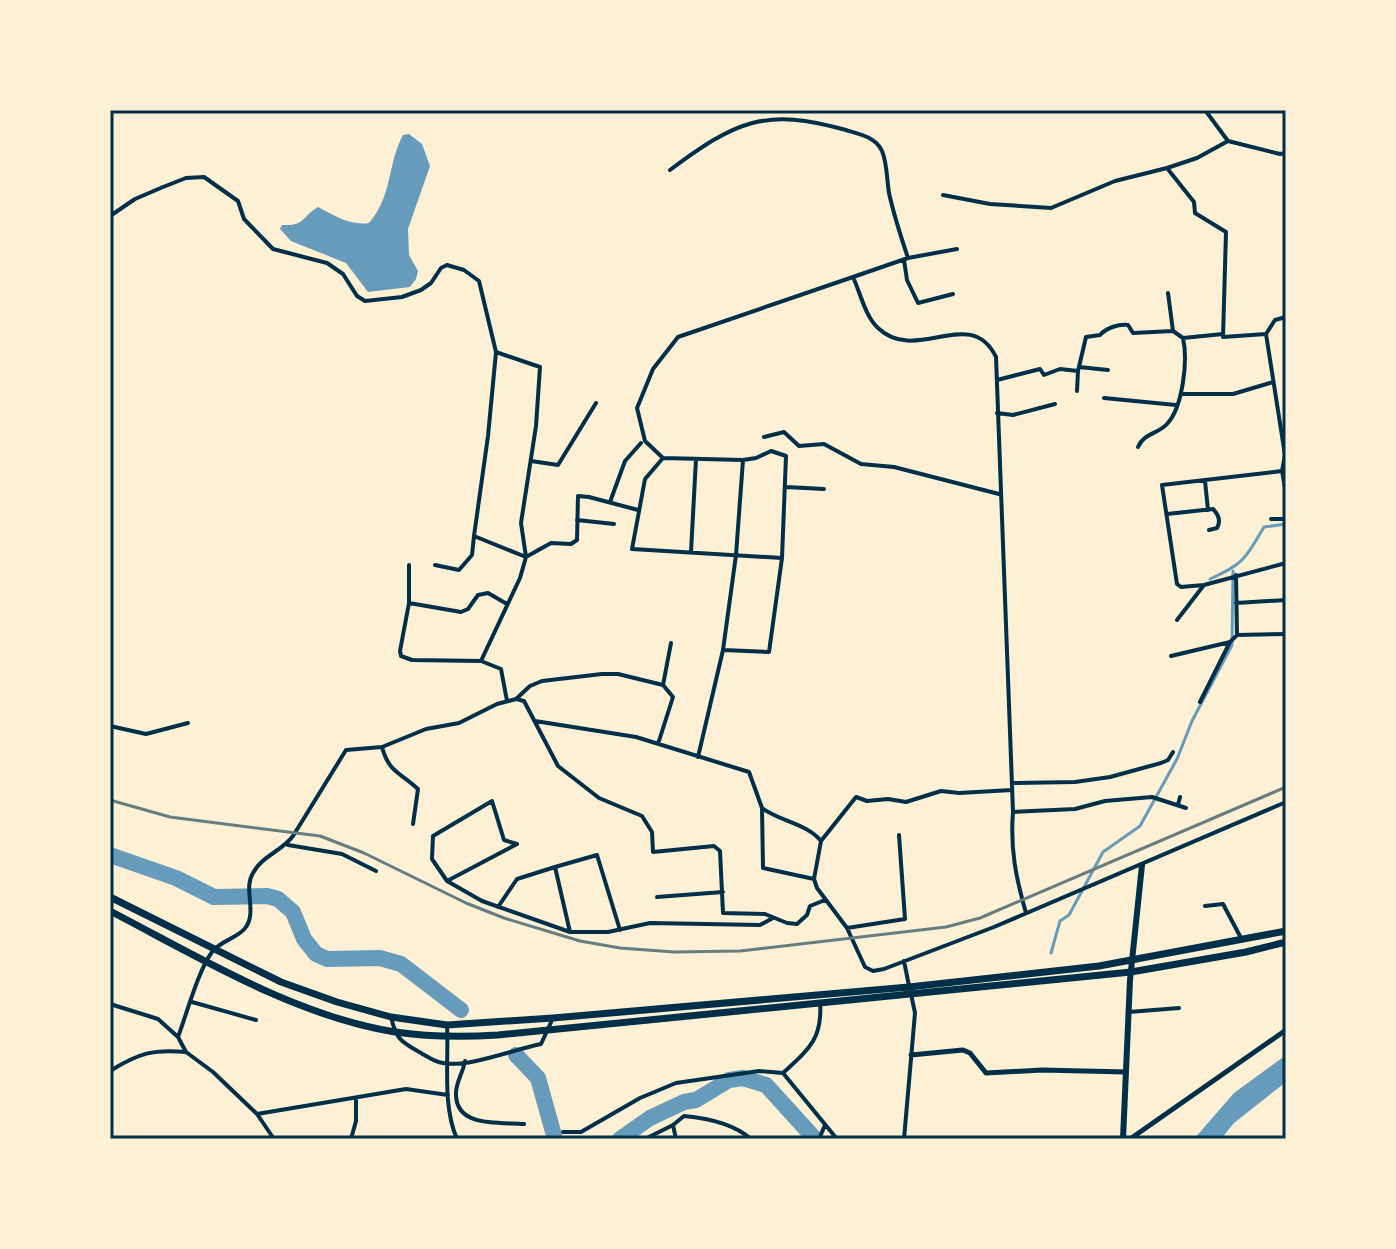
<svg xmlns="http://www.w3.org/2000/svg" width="1396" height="1249" font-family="Manrope,sans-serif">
<rect width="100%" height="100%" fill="#fdf0d5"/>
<path fill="#669bbc" d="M409,134L422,144L430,166L408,229L409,255L418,271L416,279L410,287L368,292L346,263L291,241L280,229L282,225C306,226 301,217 318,207C333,215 351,226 369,223C393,195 387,165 403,135Z
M1286,1055V1082L1234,1123L1221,1139H1194L1234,1093Z"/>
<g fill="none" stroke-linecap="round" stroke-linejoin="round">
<path stroke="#669bbc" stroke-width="3" d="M1210,579C1244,564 1246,558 1264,527L1286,524
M1051,953L1060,921L1069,915L1103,852L1140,826L1177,759L1192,721L1232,645L1233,571"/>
<path stroke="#669bbc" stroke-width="16" d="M110,855L176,878L214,897L267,896L278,899L293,912L304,939L316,954L327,959L380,958L401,964L461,1010
M516,1055L538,1078L555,1139
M620,1139L650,1118L684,1102L696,1100L729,1080L743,1078L766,1085L815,1139"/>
<path stroke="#003049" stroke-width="4" d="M1205,110L1228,141L1280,154L1286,153
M1167,168L1197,158L1228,141
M670,170C736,121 765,107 846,130C859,134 876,137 882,151C887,162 887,181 889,193C894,216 901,237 908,258L853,277
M943,195L990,204L1051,208L1115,181L1167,168L1194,202L1195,213L1226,232L1223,337L1266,334L1275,320L1286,317
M110,216L135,199L163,187L186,178L204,177L238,201L244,219L273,249L327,263L343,274L357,296L365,301L402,297L421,290L431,283L441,268L447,265L464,270L479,281L496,352L488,436L474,536L526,557
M908,258L957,249
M904,260L907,280L918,303L953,294
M1168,293L1173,331
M1266,334L1285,455L1282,471L1286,494
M496,352L540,367L536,426L521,523L526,557L520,578L481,661L501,669L507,701
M1079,367L1108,370
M997,380L1040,369L1044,375L1060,369L1078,371
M1077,391L1078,371L1086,337L1100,335C1106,328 1118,324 1128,325L1133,333L1173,331L1183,338
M1181,394H1233L1273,382
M1104,398L1176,405
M997,413L1013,415L1055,404
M764,437L784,432L799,446L824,444L861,464L894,467L999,494
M1138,447C1144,433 1158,434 1167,424C1183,407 1188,360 1183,338L1223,334
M663,458L645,479L632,549L782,558
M531,461L558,465L596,403
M1282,471L1162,485L1177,584L1181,587L1204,585L1286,563
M1205,481L1208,510
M786,487L824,489
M610,502L625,461L641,443
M1167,514L1213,509C1219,515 1221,521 1217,528L1209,530
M1271,519H1286
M577,520L614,524
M691,552L696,459
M526,557L551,543L571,544L577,540L578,496L589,497L638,510
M409,565V603L400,651L401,656L412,660L481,661
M435,565L459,570L472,555L474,536
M1236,575L1237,635
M409,603L461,612L468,609L478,595L488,593L507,604
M1236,603L1286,600
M1177,620L1204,585
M723,650L769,652L782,558L786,456L771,451L756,458L743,460
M1171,656L1230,642
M663,685L671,643
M516,699L530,686L542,681L602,674H618L663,685L673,697L658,744
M1200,702L1230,642L1237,635L1286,634
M535,721L636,737L749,772L762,808C779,821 808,824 821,841L814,879L817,888L847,928L865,967L873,971L884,969L994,927L1286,802
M110,726L146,734L188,723
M382,747C389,773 400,772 418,789L413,824
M698,757L723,650L736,555L743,460L663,458L645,441L637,408L653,369L678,337L853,277C860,292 865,316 878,328C917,365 970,304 996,357L1013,812C1010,849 1016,878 1026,913
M1012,783L1075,782L1110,777L1161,763L1168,760L1173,752
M1178,805L1180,797
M762,808L763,868L814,879
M1013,812L1075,809L1105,801L1152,797L1186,808
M821,841L856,797L867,801L888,799L906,802L941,791L959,793L1012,790
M288,845L342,854L376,871
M447,881L517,844L504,840L492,801L433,836L432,859L447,881L482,901L570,932H608L650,923L760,925L773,918
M657,897L723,892
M1205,906L1223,904L1241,938
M498,907L517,879L555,867
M847,928L905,919L899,835
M570,932L555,867L597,855L620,930
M904,961L909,986
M192,1002L256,1020
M820,1002C823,1039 808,1050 783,1073L837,1139
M110,1004L158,1019L178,1037L186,1052L213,1072L257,1114L274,1139
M1129,1012L1179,1008
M391,1017C396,1039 401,1042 421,1053C428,1057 435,1062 443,1063C468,1068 515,1049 541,1044L553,1018
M447,1025C449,1061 442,1105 457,1139
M178,1037C187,1013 198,971 212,952C221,940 239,938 246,927C257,911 243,889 253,873C262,856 282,851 293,836L346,750L382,747L426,729L459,723L497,704L516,699L524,701L558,766L599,798L642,816L652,832L653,852L714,846L720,851L723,913L765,914L787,923L797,924L807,915L810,906L825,900
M465,1061C463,1073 456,1082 456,1093C455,1128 499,1122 524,1124
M110,1071C139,1053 153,1049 186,1052
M257,1114L406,1089L448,1095
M563,1132H581L640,1098L676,1083L759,1071L783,1073
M351,1139L356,1121V1098
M645,1139L673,1125
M676,1139L673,1125L684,1116C706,1118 734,1124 751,1139
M819,1139L825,1125
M904,1139L915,1013L911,994"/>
<path stroke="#003049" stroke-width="5" d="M911,1055L963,1050L970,1053L986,1073L1042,1070L1126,1072
M1130,1139L1286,1030"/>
<path stroke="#003049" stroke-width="6" d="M1123,1139L1130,980L1142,865"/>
<path stroke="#003049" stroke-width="7" d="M110,897L281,982L337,1002L391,1017L447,1025L553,1018L909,987L1099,966L1286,931
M110,911C199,957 295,1016 395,1032C429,1037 464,1037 498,1035L1131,972L1246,952L1286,942"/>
<path stroke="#657d81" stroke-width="3" d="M110,800L170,817L320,836L364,853L466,903L504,918L580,941L620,948L674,952L740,951L946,927L980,918L1286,787"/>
</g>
<rect width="1396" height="1249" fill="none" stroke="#fdf0d5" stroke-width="224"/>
<rect x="112" y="112" width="1172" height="1025" fill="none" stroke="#003049" stroke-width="3"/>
</svg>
